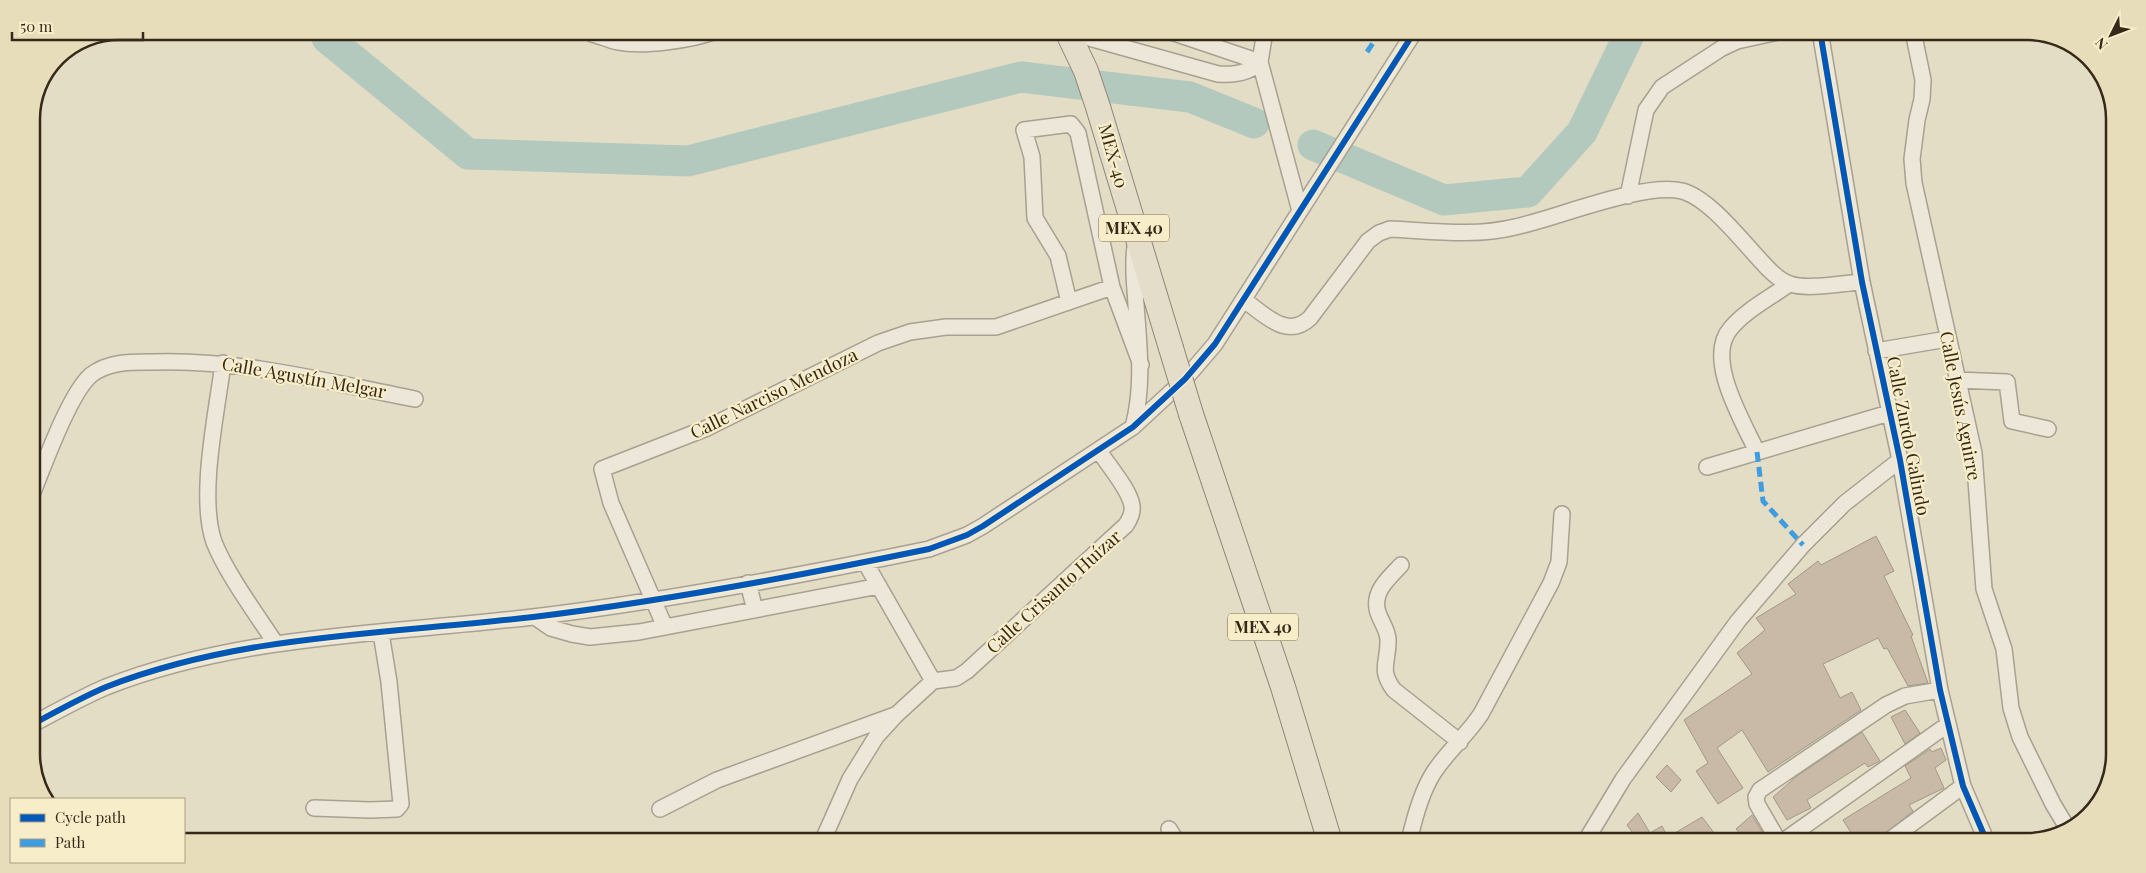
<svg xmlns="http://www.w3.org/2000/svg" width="2146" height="873" font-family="'Playfair Display',serif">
<rect width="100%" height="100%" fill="#e4ddc6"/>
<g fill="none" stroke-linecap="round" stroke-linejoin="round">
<path stroke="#b3c9bd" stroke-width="31" d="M324,31L327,38L468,154L688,161L1021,77L1190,97L1254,123
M1313,145L1444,200L1528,192L1582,132L1631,31"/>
</g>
<path fill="#c8baa7" stroke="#a39886" d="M1876,536L1894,571L1884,576L1913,635L1911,636L1928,683L1908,686L1887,648L1884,649L1878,638L1823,664L1840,698L1852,692L1861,710L1768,772L1742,730L1717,748L1743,788L1718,804L1696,771L1708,763L1684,720L1752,674L1737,653L1765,630L1756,618L1796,594L1788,584L1818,561L1821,565Z
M1905,710L1920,733L1905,744L1891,717Z
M1862,732L1880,761L1868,767L1865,763L1807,800L1811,808L1787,820L1773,797L1797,776Z
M1941,748L1946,760L1935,768L1944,788L1909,805L1913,811L1875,842H1857L1843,820L1911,778L1905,766L1930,749L1932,752Z
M1667,765L1681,780L1671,792L1656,777Z
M1638,813L1650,833L1662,826L1670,842H1636L1638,840L1627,825Z
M1752,815L1766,838L1759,842H1747L1736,829Z
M1702,817L1721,842H1683L1675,833Z"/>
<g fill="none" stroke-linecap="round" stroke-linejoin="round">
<defs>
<path id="minor" d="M1265,31L1260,62L1300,211
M1820,31L1862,282L1900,460L1940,690L1963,786L1987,842
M1913,31L1923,80L1922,99L1917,120L1912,159L1914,183L1974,453L1984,589L2004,649L2011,708L2020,737L2053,804L2068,829
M1068,32L1218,74C1233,75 1250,73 1260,62L1168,31
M592,34C600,36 609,40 618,42C643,47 692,40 716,31
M1628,196L1646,110L1662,87L1722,48L1737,41L1782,31
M1244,300C1264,314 1287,340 1310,318L1368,241L1379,233L1390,229C1432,231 1475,237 1515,227C1557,218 1643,182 1682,191C1709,198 1741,240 1761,261C1768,269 1779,281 1790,284C1808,290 1842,283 1862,282
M1069,302L1058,256L1035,218L1032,157L1024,130L1071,124L1078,133L1112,287L1141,365
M1876,351L1947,339
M223,363C217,412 198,496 214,542C226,573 257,615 276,644
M1956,380L2007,382L2012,421L2048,429
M1133,427C1144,386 1139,346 1136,305C1135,285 1132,266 1135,247
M1757,452C1743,421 1704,358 1731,328C1746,310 1770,298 1789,284
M1707,467L1889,413
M31,497C43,468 69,394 91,375C109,361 132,362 153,362C242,359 328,382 415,399
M865,562L933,681
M1401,565C1392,575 1379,586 1377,599C1374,615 1387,625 1388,639C1389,662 1378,669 1394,690L1460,742
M748,583L755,610
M535,617L551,628L572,634L590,637L639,632L879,586
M665,627L611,503L602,469L707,428L878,343L910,332L946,327H996L1112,287
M31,725C56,712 80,698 106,687C241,634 390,634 533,617C666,601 798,576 929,549L967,535L983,526L1133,427L1185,379L1215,344L1415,31
M314,808L370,810L397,809L401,804L389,682L381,633
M660,809L717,780L895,715
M1169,829L1177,842
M822,842L850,779L876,737L896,715L933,681L956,678L967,671L1126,525C1130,519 1133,513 1132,506C1130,490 1108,465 1099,451
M1409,842C1414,819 1421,792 1434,772C1448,751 1467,735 1481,714L1551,583L1559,562L1562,514
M1585,842L1623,779L1738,621L1803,545L1845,503L1900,460
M1779,842L1757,804L1756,797L1760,790L1886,705L1905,696L1940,690
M1782,842L1947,725
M1887,842L1963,786"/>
<path id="primary" d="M1067,31L1086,71L1098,107L1171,348
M1191,414L1283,687L1330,842"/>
</defs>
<use href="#minor" stroke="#a8a090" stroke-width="18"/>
<use href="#primary" stroke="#8d8677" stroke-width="26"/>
<use href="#minor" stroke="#ece7d9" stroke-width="15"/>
<use href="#primary" stroke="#e4ddc9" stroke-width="24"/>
<defs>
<path id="primary-bridge" d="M1171,348L1191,414"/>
</defs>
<use href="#primary-bridge" stroke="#8d8677" stroke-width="26" stroke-linecap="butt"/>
<use href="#primary-bridge" stroke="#e4ddc9" stroke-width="24"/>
<path stroke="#3e9cdf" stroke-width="5" stroke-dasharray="10 5" stroke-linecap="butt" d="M1367,52L1381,31
M1757,452L1763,501L1803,545"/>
<defs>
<path id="cycleway" d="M1820,31L1862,282L1900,460L1940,690L1963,786L1987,842
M31,725C56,712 80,698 106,687C241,634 390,634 533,617C666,601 798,576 929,549L967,535L983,526L1133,427L1185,379L1215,344L1415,31"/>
</defs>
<use href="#cycleway" stroke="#f8edc9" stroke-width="9"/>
<use href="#cycleway" stroke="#0057b8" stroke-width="6"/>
</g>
<g text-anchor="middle" stroke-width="4.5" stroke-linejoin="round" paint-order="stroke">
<g fill="#f8edc9" stroke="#70644e" stroke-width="1">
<rect x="1099" y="214.5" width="70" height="27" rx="4"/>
<rect x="1228" y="613.5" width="70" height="27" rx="4"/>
</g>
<g font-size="16" font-weight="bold" fill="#362919">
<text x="1134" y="234">MEX 40</text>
<text x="1263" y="633">MEX 40</text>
</g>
<g font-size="18" fill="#362919" stroke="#f8edc9">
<text transform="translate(1113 156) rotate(74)" y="6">MEX-40</text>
<text transform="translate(304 378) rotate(10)" y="6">Calle Agustín Melgar</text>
<text transform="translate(774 394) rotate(-26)" y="6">Calle Narciso Mendoza</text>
<text transform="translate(1960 406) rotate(79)" y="6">Calle Jesús Aguirre</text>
<text transform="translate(1908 436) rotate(79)" y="6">Calle Zurdo Galindo</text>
<text transform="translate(1054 592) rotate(-42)" y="6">Calle Crisanto Huízar</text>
</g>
</g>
<path d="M0 0H2146V873H0ZM119 40H2027A79 79 0 0 1 2106 119V754A79 79 0 0 1 2027 833H119A79 79 0 0 1 40 754V119A79 79 0 0 1 119 40Z" fill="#e8ddbb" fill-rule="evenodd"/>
<path fill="none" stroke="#362919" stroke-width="2.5" d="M119 40H2027A79 79 0 0 1 2106 119V754A79 79 0 0 1 2027 833H119A79 79 0 0 1 40 754V119A79 79 0 0 1 119 40Z"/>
<rect x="10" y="798" width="175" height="65" fill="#f8edc9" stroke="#aa9f83"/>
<rect x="20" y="814" width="25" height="8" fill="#0057b8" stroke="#aa9f83"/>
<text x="55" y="823" font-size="15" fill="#362919">Cycle path</text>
<rect x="20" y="839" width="25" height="8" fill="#3e9cdf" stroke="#aa9f83"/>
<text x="55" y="848" font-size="15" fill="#362919">Path</text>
<g transform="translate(2111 35) rotate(228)" stroke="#f8edc9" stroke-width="4" paint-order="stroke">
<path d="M0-4L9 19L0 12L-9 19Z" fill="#362919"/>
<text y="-8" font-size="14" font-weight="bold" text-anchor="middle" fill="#362919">N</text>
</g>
<path d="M12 32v8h131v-8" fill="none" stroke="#362919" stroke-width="2.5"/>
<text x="20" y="32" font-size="15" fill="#362919" stroke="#f8edc9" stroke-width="4" paint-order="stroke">50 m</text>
</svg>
